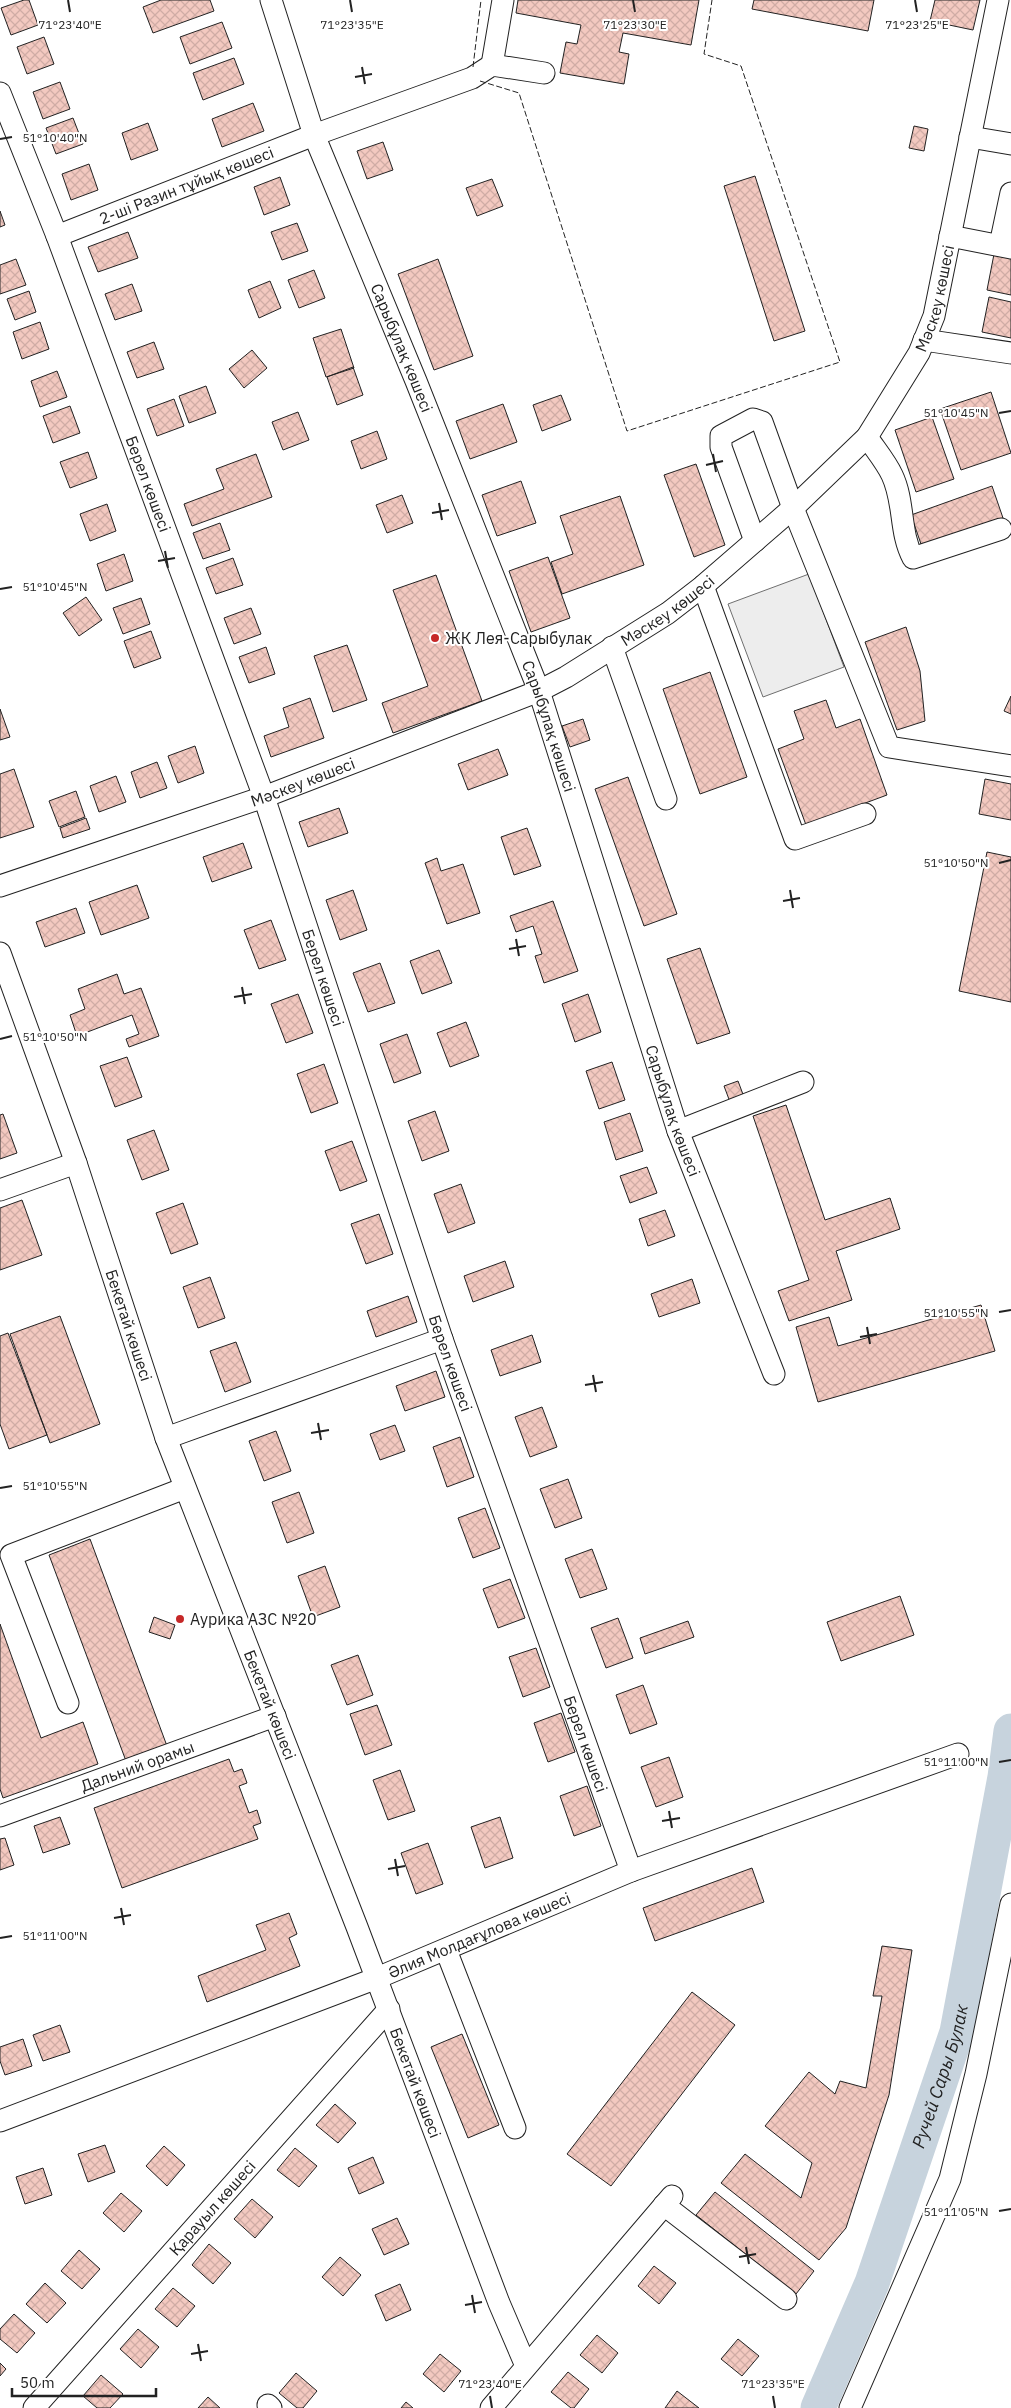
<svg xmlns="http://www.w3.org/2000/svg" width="1011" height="2408" font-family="'IBM Plex Sans',sans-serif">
<defs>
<pattern id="building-cross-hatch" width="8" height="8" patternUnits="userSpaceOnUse" patternTransform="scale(1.25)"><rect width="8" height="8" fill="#f3c9c0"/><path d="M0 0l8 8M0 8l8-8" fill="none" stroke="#d0aca5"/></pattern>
</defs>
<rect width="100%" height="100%" fill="#fff"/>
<path fill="#ededed" stroke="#6f6f6f" d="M809,574L844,667L763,697L728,604Z"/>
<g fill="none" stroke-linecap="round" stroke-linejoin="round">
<path stroke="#c7d3dd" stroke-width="35" id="s1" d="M818,2408L872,2283L957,2032L1005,1777L1011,1731"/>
</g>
<path fill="url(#building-cross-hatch)" stroke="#222" d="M24,0H29L38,25L11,35L1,8Z
M161,0H210L214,11L153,33L143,7Z
M518,0H699L691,45L623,33L619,52L629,54L624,84L560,73L566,42L577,44L581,25L516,13Z
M754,0H874L868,31L752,9Z
M935,0H980L973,30L930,21Z
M222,22L232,48L190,64L180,37Z
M44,37L54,64L27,74L17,47Z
M234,58L244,84L203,100L193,73Z
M60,82L70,109L43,119L33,92Z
M253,103L264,131L222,147L212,119Z
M73,118L83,144L56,154L46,128Z
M148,123L158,150L131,160L122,133Z
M914,126L928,129L924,151L909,148Z
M383,142L393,170L367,179L357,151Z
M89,164L98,190L71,200L62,174Z
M755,176L805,331L774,341L724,186Z
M280,177L290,205L264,215L254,187Z
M492,179L503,206L477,216L466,188Z
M0,211L5,225L0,227Z
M297,223L308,251L282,260L271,232Z
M128,232L138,258L98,272L88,247Z
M995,249L1011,252V295L987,290Z
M16,259L26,285L0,294V265Z
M438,259L473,356L434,370L398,274Z
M314,270L325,298L299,308L288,280Z
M270,281L281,308L259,318L248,290Z
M132,284L142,311L115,320L105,294Z
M29,291L36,312L15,320L7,299Z
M989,297L1011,302V338L982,332Z
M40,322L49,349L22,359L13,332Z
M341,329L354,368L326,377L313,338Z
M154,342L164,369L137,378L127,352Z
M252,350L267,368L244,388L229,369Z
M353,367L363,395L337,405L327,377Z
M57,371L67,397L40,407L31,381Z
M206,386L216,413L189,423L179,396Z
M991,392L1011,453L961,470L940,409Z
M561,395L571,420L542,431L533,405Z
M174,399L184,426L157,436L147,409Z
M503,404L517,442L470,459L456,421Z
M70,406L80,433L53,443L43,416Z
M298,412L309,440L283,450L272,422Z
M932,417L954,479L916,492L895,430Z
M377,431L387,459L361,469L351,441Z
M88,452L97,478L70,488L60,462Z
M256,454L272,497L192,526L184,504L224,489L216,469Z
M696,464L725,545L694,557L664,475Z
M521,481L536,523L497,536L482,495Z
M992,486L1003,518L922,547L911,515Z
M402,495L413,523L387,533L376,505Z
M620,496L644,565L562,594L551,562L573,554L560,516Z
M107,504L116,531L90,541L80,514Z
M220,523L230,550L203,559L193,533Z
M124,554L133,581L106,591L97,564Z
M548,557L570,618L531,632L509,571Z
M233,558L243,585L216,594L206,568Z
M436,575L482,701L393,733L382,703L428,686L393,590Z
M86,597L102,620L79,636L63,613Z
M141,598L150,624L123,634L113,608Z
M251,608L261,634L234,644L224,618Z
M906,627L920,671L925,721L897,730L865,642Z
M151,631L161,658L134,668L124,641Z
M347,645L367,700L333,712L314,656Z
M266,647L275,674L249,683L239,657Z
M710,672L747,777L700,794L663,689Z
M1011,696V714L1004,711Z
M310,698L324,738L271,757L264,736L289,727L283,708Z
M826,700L836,728L860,719L887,795L806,825L778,749L804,739L794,711Z
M0,709L10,737L0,740Z
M583,719L590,740L570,747L562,726Z
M195,746L204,773L178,783L168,756Z
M498,749L508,775L468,790L458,764Z
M157,762L167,788L140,798L131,772Z
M14,769L34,827L0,838V774Z
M116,776L126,802L99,812L90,786Z
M628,777L677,914L644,926L595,789Z
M985,779L1011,784V820L979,814Z
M76,791L85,817L59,827L49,801Z
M339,808L348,833L308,847L299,822Z
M86,818L90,829L63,838L60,828Z
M527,828L541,866L514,875L501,837Z
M243,843L252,868L212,882L203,857Z
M987,852L1011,857V1002L959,991Z
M437,858L441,871L463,864L480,913L447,924L425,863Z
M137,885L149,918L101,935L89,902Z
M353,890L367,930L340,940L326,900Z
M553,901L578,971L544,983L535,956L542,954L533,926L516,932L510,916Z
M76,908L85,933L45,947L36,922Z
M271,920L286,960L259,969L244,930Z
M700,948L730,1033L697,1044L667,959Z
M439,950L452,983L422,994L410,961Z
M380,963L395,1003L368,1012L353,973Z
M117,974L124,994L141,988L159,1036L129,1047L126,1039L139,1034L132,1015L77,1036L70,1015L85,1009L78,989Z
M298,994L313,1033L286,1043L271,1004Z
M588,994L601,1032L575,1042L562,1004Z
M466,1022L479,1056L450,1067L437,1033Z
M407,1034L421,1073L394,1083L380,1044Z
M127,1057L142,1097L115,1107L100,1066Z
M612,1062L625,1100L599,1109L586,1071Z
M324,1064L338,1103L311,1113L297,1074Z
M738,1081L744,1097L730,1102L724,1086Z
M786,1105L825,1220L890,1198L900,1229L836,1251L852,1300L789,1321L778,1291L809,1280L753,1116Z
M435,1111L449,1151L422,1161L408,1121Z
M630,1113L643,1151L616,1160L604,1122Z
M3,1114L17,1153L0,1159V1115Z
M154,1130L169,1170L142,1180L127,1140Z
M352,1141L367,1181L340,1191L325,1151Z
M647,1167L657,1193L630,1203L620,1176Z
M461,1184L475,1223L448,1233L434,1194Z
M22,1200L42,1255L0,1270V1208Z
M183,1203L198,1244L171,1254L156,1213Z
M665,1210L675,1236L648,1246L639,1219Z
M379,1214L393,1254L366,1264L351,1224Z
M505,1261L514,1287L473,1302L464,1276Z
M210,1277L225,1318L198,1328L183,1287Z
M692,1279L700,1303L659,1317L651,1294Z
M408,1296L417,1322L376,1337L367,1311Z
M981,1305L995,1351L818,1402L796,1327L829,1317L838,1346Z
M60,1316L100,1424L50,1443L10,1334Z
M8,1333L47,1435L9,1449L0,1424V1336Z
M532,1335L541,1362L500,1376L491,1350Z
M236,1342L251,1382L225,1392L210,1351Z
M436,1371L445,1397L405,1411L396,1386Z
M542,1407L557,1447L530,1457L515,1417Z
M395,1425L405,1451L380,1460L370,1434Z
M276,1431L291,1471L264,1481L249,1441Z
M460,1437L474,1477L447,1487L433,1447Z
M568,1479L582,1518L555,1528L540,1489Z
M299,1492L314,1533L287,1543L272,1502Z
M485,1508L500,1548L473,1558L458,1518Z
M90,1539L167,1746L126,1761L49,1555Z
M592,1549L607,1589L580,1598L565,1559Z
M325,1566L340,1607L313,1617L298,1576Z
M510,1579L525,1618L498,1628L483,1589Z
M900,1596L914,1635L841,1661L827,1622Z
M154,1617L175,1625L170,1639L149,1632Z
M618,1618L633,1658L606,1668L591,1628Z
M688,1621L694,1637L645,1654L640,1638Z
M0,1624L41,1738L83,1722L98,1764L3,1798L0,1789Z
M536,1648L550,1687L523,1697L509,1657Z
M358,1655L373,1695L347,1705L331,1665Z
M643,1685L657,1724L630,1734L616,1695Z
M377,1705L392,1745L365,1755L350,1714Z
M561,1713L575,1752L548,1762L534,1723Z
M669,1757L683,1797L656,1807L641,1767Z
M229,1759L234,1772L242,1769L247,1783L239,1786L249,1813L257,1810L261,1823L253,1826L258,1839L122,1888L94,1808Z
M400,1770L415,1811L388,1820L373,1780Z
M587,1786L601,1826L574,1836L560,1796Z
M60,1817L70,1844L43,1853L34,1826Z
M500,1817L513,1858L485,1868L471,1827Z
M5,1838L14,1865L0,1870V1839Z
M428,1843L443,1884L416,1894L401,1853Z
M752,1868L764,1902L655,1941L643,1908Z
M289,1913L297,1934L289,1938L300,1966L207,2002L198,1976L266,1950L256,1925Z
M882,1946L912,1950L889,2095L846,2228L819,2260L721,2183L745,2154L801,2198L812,2163L765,2126L809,2072L835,2094L840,2081L866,2088L882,1996H873Z
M692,1992L735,2025L611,2186L567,2154Z
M60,2025L70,2052L43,2061L33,2035Z
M462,2034L499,2125L468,2138L431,2047Z
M23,2039L32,2066L5,2075L0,2061V2047Z
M335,2104L356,2123L338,2143L316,2125Z
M105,2145L115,2172L88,2182L78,2154Z
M164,2146L185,2165L167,2186L146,2166Z
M295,2148L317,2166L299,2187L277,2170Z
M373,2157L384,2183L359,2194L348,2168Z
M43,2168L52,2195L25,2204L16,2177Z
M715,2192L814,2271L796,2294L696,2215Z
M121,2193L142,2211L124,2232L103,2213Z
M252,2199L273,2217L255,2238L234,2219Z
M397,2218L409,2244L384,2255L372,2229Z
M209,2244L231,2263L213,2284L192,2265Z
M79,2250L100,2269L82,2289L61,2271Z
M340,2257L361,2275L343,2296L322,2277Z
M654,2266L676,2283L659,2304L638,2286Z
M45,2283L66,2303L47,2323L26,2304Z
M400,2284L411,2310L386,2321L375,2295Z
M173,2288L195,2306L177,2327L155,2309Z
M14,2314L35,2333L17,2353L0,2339V2329Z
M138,2329L159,2347L141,2368L120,2349Z
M597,2335L618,2353L602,2373L580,2355Z
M738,2339L759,2356L742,2376L721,2359Z
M440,2354L461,2371L444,2392L423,2374Z
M0,2363L6,2369L0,2376Z
M568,2372L589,2389L574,2408H571L551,2392Z
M296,2373L317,2391L303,2408H297L279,2393Z
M101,2375L123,2394L110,2408H97L83,2396Z
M677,2391L699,2408H665Z
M208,2397L220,2408H198Z
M406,2402L413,2408H401Z"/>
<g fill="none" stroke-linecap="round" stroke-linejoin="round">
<defs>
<g id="minor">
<path id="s2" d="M271,0L314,135L416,381L539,691L678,1131L774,1374"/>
<path d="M492,65L503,0"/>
<path id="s3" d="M0,93L57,236L264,797L442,1339L631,1871"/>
<path d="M970,137L1011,144"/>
<path id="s4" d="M57,236L314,135L472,78L492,65L544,73"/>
<path d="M950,236L1011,248"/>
<path d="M1000,245L1011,193"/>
<path d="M924,340L1011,353"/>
<path d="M867,437C875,449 886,462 892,475C905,502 899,532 913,558L1001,529"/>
<path d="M755,541L721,447V436L753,419L762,422L793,508L889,747L1011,766"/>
<path d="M703,586L795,839L865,814"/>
<path d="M612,647L666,799"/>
<path id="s5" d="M0,886L264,797L539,691L566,677L668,613L703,586L793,508L867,437L919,353L934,316L998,0"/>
<path id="s6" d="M0,953L76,1163L166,1438L357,1927L499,2303L526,2366"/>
<path d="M678,1131L803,1082"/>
<path d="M0,1190L76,1163"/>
<path d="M166,1438L442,1339"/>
<path d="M68,1703L11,1555L185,1488"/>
<path id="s7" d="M0,1816L275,1716"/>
<path d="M446,1950L515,2128"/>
<path id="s8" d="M0,2121L377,1978L631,1871L958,1754"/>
<path d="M664,2205L786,2299"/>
<path d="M268,2405L271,2408"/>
<path id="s9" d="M34,2408L389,2009"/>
<path d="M491,2408L672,2196"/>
<path d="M850,2408L950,2179L976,2074L1011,1904"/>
</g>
</defs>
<use href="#minor" stroke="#222" stroke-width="23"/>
<use href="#minor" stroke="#fff" stroke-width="21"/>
<path stroke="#222" stroke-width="1" stroke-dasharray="6 2.5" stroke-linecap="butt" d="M473,67L481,0
M480,81L519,93L627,431L840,362L741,66L704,54L712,0"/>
</g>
<path fill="none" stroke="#222" stroke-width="2" d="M68,0L70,12M350,0L352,12M633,0L635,12M915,0L917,12M362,67L365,84M355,77L372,74M0,139L12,137M999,413L1011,411M713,454L716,472M706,465L723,461M439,503L442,520M432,513L449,510M165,551L168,568M158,561L175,558M0,589L12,587M999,863L1011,860M790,890L793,908M783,901L800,898M516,939L519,956M509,949L526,946M242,987L245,1004M234,997L252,994M0,1039L12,1036M999,1312L1011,1310M867,1327L870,1344M860,1337L877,1334M593,1375L596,1392M585,1385L603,1382M318,1423L321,1440M311,1433L329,1430M0,1488L12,1486M999,1762L1011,1760M669,1811L672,1828M662,1821L680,1818M395,1859L398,1876M388,1869L405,1866M121,1908L124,1925M114,1918L131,1915M0,1938L12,1936M999,2211L1011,2209M746,2247L749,2264M739,2257L756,2254M472,2295L475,2313M465,2305L482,2302M198,2344L201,2361M191,2354L208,2351M490,2396L492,2408M773,2396L775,2408"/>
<g fill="#c62828" stroke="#fff" stroke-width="2">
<circle cx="435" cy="638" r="5"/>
<circle cx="180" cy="1619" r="5"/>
</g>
<g text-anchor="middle" stroke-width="4" stroke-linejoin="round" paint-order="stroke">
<g font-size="16" fill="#222" stroke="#fff">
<text dy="6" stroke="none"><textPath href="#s4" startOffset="139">2-ші Разин тұйық көшесі</textPath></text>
<text dy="6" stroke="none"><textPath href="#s5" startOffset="1146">Мәскеу көшесі</textPath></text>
<text dy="6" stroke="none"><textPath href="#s2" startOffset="372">Сарыбұлақ көшесі</textPath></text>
<text dy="6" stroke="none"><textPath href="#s3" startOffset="418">Берел көшесі</textPath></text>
<text dy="6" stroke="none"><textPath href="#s5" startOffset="725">Мәскеу көшесі</textPath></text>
<text dy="6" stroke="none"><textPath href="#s2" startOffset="778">Сарыбұлақ көшесі</textPath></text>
<text dy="6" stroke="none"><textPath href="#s5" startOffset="320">Мәскеу көшесі</textPath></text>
<text dy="6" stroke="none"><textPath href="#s3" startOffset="942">Берел көшесі</textPath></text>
<text dy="6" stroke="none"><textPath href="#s2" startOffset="1182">Сарыбұлақ көшесі</textPath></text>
<text dy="6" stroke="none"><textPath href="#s6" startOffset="394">Бекетай көшесі</textPath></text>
<text dy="6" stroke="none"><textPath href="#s3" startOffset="1348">Берел көшесі</textPath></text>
<text dy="6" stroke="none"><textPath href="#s6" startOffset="799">Бекетай көшесі</textPath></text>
<text dy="6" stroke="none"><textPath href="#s3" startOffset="1752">Берел көшесі</textPath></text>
<text dy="6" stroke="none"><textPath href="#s7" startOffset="146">Дальний орамы</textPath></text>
<text dy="6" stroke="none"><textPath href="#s8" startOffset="514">Әлия Молдағұлова көшесі</textPath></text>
<text dy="6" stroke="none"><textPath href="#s6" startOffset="1204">Бекетай көшесі</textPath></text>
<text dy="6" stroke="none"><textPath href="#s9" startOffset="268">Қарауыл көшесі</textPath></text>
</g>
<g font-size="16" fill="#222" stroke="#fff" text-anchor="start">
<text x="445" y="644">ЖК Лея-Сарыбулак</text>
<text x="190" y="1625">Аурика АЗС №20</text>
</g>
<g font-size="18" font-style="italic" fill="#222" stroke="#fff">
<text dy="6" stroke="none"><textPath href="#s1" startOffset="354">Ручей Сары Булак</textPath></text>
</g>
</g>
<g font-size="12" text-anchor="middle" fill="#222" stroke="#fff" stroke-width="4" stroke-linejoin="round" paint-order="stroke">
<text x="917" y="29">71°23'25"E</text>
<text x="70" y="29">71°23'40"E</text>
<text x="352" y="29">71°23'35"E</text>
<text x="635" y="29">71°23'30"E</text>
<text x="55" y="142">51°10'40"N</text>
<text x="956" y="417">51°10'45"N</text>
<text x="55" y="591">51°10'45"N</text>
<text x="956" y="867">51°10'50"N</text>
<text x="55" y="1041">51°10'50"N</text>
<text x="956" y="1317">51°10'55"N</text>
<text x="55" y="1490">51°10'55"N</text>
<text x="956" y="1766">51°11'00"N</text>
<text x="55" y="1940">51°11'00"N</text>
<text x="956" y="2216">51°11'05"N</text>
<text x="490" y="2388">71°23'40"E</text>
<text x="773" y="2388">71°23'35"E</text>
</g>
<path d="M12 2388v8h144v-8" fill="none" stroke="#222222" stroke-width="2.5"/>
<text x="20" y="2388" font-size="15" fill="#222222" stroke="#ffffff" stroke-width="4" paint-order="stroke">50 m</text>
</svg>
